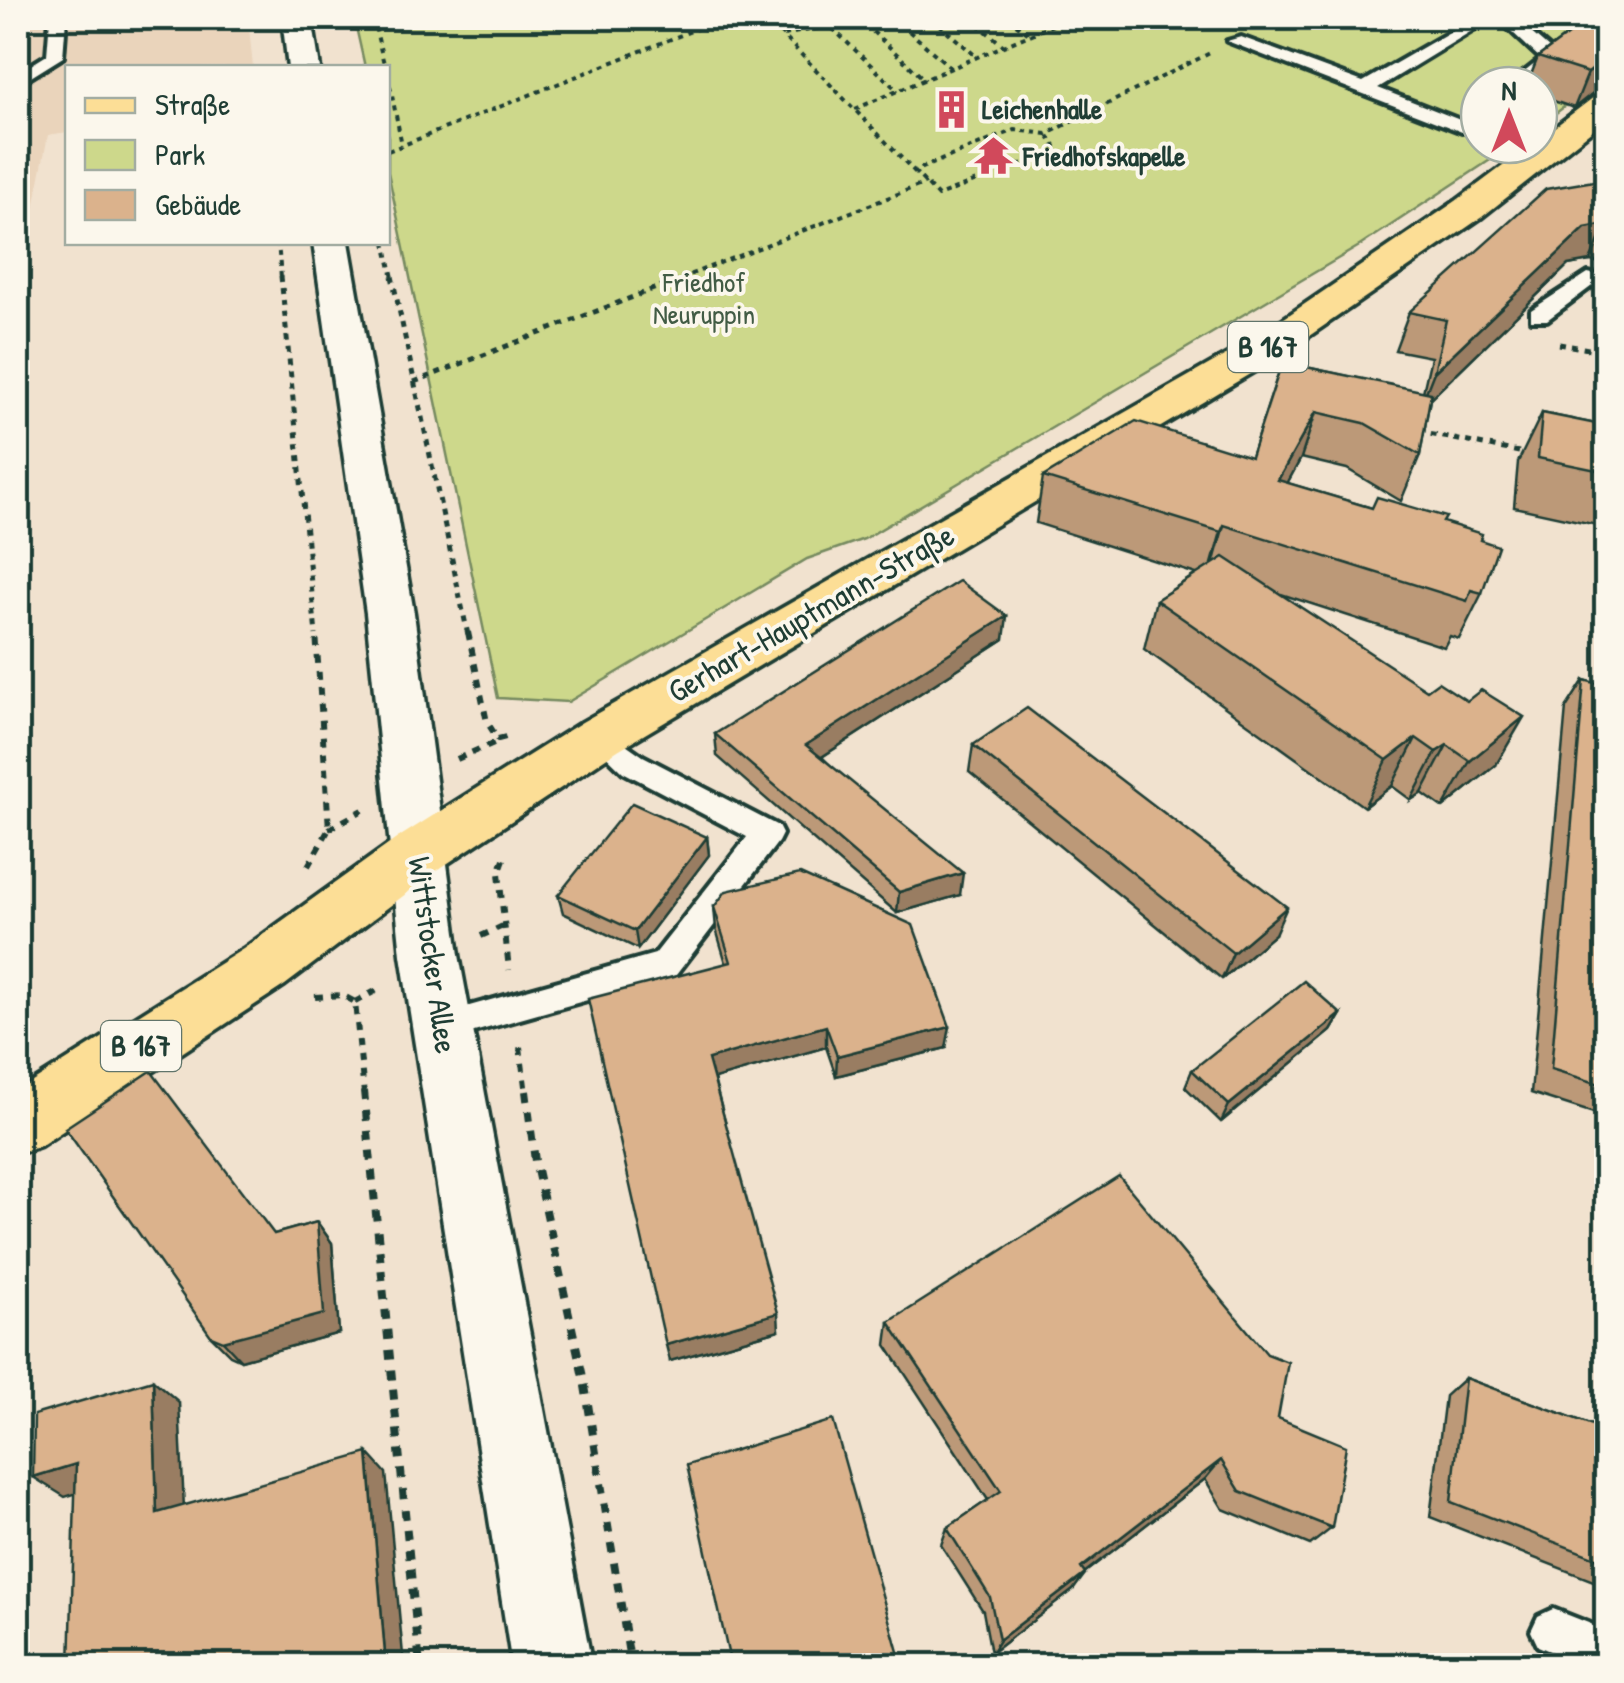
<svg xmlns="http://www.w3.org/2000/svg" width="1624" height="1683" font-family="'Patrick Hand',sans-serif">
<rect width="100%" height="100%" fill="#f1e2cf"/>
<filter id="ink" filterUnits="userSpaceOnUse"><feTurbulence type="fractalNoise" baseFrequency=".01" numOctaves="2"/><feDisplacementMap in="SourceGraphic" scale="20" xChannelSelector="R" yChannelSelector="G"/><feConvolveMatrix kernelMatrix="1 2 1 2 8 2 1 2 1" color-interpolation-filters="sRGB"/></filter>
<g filter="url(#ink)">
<path fill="#ead4bb" d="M18,18H248L253,67L68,68L67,132L48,135L33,213L18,215Z"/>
<path fill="#cdd88b" stroke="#768a60" stroke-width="2.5" d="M354,18H1606V75L1539,126V85H1479V145H1513L1361,245L864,539L807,559L568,702L498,698L388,172V68L365,67Z"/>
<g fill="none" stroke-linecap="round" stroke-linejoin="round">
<defs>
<path id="lane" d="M50,18H66L63,57L18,85V73L47,55Z
M1474,18H1493L1378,88L1460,120L1479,109V123L1462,132L1227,41L1241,37L1363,82Z
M1497,18H1514L1557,55V63L1528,85H1508L1541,59Z
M1588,273L1606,277V289L1592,286L1547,320H1531V310Z
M600,726L643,756L778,826L782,834L778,842L676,975L442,1041L430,1037L425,1027L430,1017L655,954L747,837L623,772L586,736Z
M1553,1609L1606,1630V1666H1585L1538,1646L1531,1631L1538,1616Z"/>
<path id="secondary" d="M282,18H312L320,68H288Z
M313,242H349L414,613L459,955L592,1666H512L401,955L366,613Z"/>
<path id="primary" d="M1606,94V119L1482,217L1280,356L618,750L439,869L285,985L40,1146L18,1154V1091L243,949L399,837L582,722L1252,340L1456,201L1531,145H1539V139L1594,97Z"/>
</defs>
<use href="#lane" stroke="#1f3d34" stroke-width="8"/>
<use href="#secondary" stroke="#1f3d34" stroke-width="7"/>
<use href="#primary" stroke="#1f3d34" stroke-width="7"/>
<path stroke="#1f3d34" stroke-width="4" stroke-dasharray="5 5" stroke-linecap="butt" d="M373,18L385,68
M766,18L914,171L1015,130L1047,134L1210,53
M821,18L830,26L876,18
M858,18L925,80
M894,18L951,68
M932,18L977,57
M970,18L1004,46
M1008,18L1030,35
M784,35L830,26L898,91
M388,76L402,145
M855,109L1053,25L1043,18
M388,151L724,18
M914,171L938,196L1049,153L1055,146L1047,134
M278,242L281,278
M385,242L393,278
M681,278L926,183"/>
<path stroke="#1f3d34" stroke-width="5" stroke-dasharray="6 6" stroke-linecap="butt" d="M281,276L316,635
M392,276L468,635
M1559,344L1606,352
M414,382L687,276
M1419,432L1529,454"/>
<path stroke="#1f3d34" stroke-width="6" stroke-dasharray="8 8" stroke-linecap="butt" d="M468,632L487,722L498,739L506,737
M457,759L498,741
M329,829L363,810
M504,859L499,873L509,970
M308,866L329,829L316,632
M481,936L503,926
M315,997L342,995L355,1002L364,1094
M355,1002L381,988
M520,1047L526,1094"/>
<path stroke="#1f3d34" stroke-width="8" stroke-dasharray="10 10" stroke-linecap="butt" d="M364,1091L420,1666
M526,1091L535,1161L585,1386L631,1666"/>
<use href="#lane" fill="#fbf7ec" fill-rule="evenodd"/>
<use href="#secondary" fill="#fbf7ec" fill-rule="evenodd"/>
<use href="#primary" fill="#fcde96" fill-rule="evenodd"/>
</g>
<path fill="#bc9978" stroke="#1f3d34" stroke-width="2.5" d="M1521,18H1589L1588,20L1606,18V91L1593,93L1574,108L1539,96V85H1527L1538,57L1573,31Z
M1606,170V264L1590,261L1568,265L1430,399L1420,455L1401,501L1347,469L1301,458L1287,483L1372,508L1443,522L1480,540L1482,593L1459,639L1450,636L1444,647L1281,594L1496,765L1443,808L1422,793L1411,800L1392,786L1364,807L1144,649L1156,600L1196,574L1036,523L1043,477L1251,457L1282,362L1423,392L1431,357L1395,350L1409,312L1604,180Z
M1542,413L1606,426V527L1514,507L1518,462Z
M1004,639L822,757L960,895L897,913L717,756L715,734Z
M1584,680L1606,686V1117L1531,1093L1566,708Z
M973,745L1275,934L1222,979L969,772Z
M707,837L709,855L638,949L563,913L558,895Z
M714,907L946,1048L836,1076L826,1047L714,1079L779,1330L670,1361L726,963L716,929Z
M1341,1014L1331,1031L1221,1122L1185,1087L1192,1070Z
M317,1222L332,1243L339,1333L241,1360L230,1355L211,1336L274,1234Z
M889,1322L1278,1418L1332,1528L1310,1545L1223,1509L1205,1479L1084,1573L1073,1590L991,1653L983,1611L941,1545L947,1528L988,1500L886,1345Z
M1465,1378L1606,1430V1586L1430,1517L1445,1396Z"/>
<path fill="#997d62" stroke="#1f3d34" stroke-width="2.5" d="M1606,59V91L1593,93L1574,108L1588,73Z
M1606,224L1590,261L1568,265L1419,410L1434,372L1585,228Z
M1316,412L1301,458L1264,526L1278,480Z
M1224,525L1211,572L1208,578L1221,532Z
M1007,616L1004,639L806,767V745Z
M1524,717L1496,765L1443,808L1470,761Z
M1416,738L1392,786L1364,807L1387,760Z
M1447,745L1422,793L1411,800L1436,752Z
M707,837L709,855L638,949L635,931Z
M963,873L960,895L897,913L899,892Z
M1287,907L1275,934L1222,979L1233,953Z
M1341,1014L1331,1031L1221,1122L1229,1105Z
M826,1026V1047L711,1080L708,1059Z
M950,1027L946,1048L836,1076L837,1056Z
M317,1222L332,1243L339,1333L241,1360L223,1341Z
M778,1313L779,1330L670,1361L666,1345Z
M153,1380L179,1402L185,1530L157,1513Z
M368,1453L386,1473L404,1666H386Z
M1221,1460L1205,1479L1070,1584L1081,1568Z
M76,1464L106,1484L65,1497L33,1477Z
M1085,1574L1073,1590L991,1653L999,1640Z"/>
<path fill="#dbb28c" stroke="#1f3d34" stroke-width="2.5" d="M1560,18H1588L1584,23Z
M1591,18H1606V59L1588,73L1538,57Z
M1606,179V224L1585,228L1434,372L1446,320L1409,312L1546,189Z
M1282,362L1431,393L1420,455L1364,423L1316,412L1278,480L1372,508L1377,497L1446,517L1443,522L1482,534L1480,540L1498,546L1482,593L1471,590L1467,601L1224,525L1221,532L1043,477L1136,421L1251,457Z
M1542,413L1606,426V472L1538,458Z
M1224,557L1427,690L1438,682L1467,701L1481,690L1524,717L1470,761L1447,745L1436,752L1416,738L1387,760L1156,600Z
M959,581L1007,616L806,745L963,873L899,892L715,734Z
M1584,680L1606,686V1086L1551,1069Z
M1027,708L1287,907L1233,953L973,745Z
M632,803L707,837L635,931L558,895Z
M800,874L913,925L950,1027L837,1056L826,1026L708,1059L778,1313L666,1345L588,999L731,962L714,907L726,891Z
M1304,981L1341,1014L1229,1105L1192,1070Z
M151,1071L274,1234L317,1222L324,1314L223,1341L211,1336L65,1128Z
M1119,1176L1267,1354L1288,1362L1278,1418L1346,1446L1332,1528L1240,1491L1221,1460L1081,1568L1085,1574L999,1640L990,1597L947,1528L1001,1491L889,1322Z
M1465,1378L1606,1430V1562L1451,1502Z
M153,1380L157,1513L368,1453L386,1666H70L76,1464L33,1477L34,1415Z
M833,1420L902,1666H731L687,1465Z"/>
</g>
<defs>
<symbol id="building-bare" viewBox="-9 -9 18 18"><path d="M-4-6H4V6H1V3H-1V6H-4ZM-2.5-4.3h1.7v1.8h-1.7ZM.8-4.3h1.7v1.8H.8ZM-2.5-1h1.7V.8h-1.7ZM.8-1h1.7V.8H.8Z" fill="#d1495b" stroke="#fbf7ec" stroke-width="2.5" paint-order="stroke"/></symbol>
<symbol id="temple-bare" viewBox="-9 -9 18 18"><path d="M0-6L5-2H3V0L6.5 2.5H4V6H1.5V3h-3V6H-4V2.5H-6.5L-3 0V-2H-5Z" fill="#d1495b" stroke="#fbf7ec" stroke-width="2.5" paint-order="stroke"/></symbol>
</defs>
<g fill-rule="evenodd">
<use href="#building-bare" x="924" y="82" width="55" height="55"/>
<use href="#temple-bare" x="966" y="128" width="55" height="55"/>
</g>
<g text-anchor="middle" stroke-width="8" stroke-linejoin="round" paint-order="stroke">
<g font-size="28" font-weight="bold" fill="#1f3d34" stroke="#fbf7ec" text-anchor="start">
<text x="982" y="119">Leichenhalle</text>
<text x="1023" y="166">Friedhofskapelle</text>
</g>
<g font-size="28" fill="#425c45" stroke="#fbf7ec">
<text x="704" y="292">Friedhof<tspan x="704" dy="32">Neuruppin</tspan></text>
</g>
<g fill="#fbf7ec" stroke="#61756b" stroke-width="2.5">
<rect x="1228" y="322" width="80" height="50" rx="8"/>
<rect x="101" y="1021" width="80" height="50" rx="8"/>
</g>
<g font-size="30" font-weight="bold" fill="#1f3d34">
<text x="1268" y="357">B 167</text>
<text x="141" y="1056">B 167</text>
</g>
<g font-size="32" fill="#1f3d34" stroke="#fbf7ec">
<text transform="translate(811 613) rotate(-30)" y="11">Gerhart-Hauptmann-Straße</text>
<text transform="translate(433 955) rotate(82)" y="11">Wittstocker Allee</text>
</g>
</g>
<rect width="1624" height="1683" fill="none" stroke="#fbf7ec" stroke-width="60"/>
<rect x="30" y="30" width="1564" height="1623" fill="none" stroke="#1f3d34" stroke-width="4" filter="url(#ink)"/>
<rect x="65" y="65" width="325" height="180" fill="#fbf7ec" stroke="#a3ada2" stroke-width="2.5"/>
<rect x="85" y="98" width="50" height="15" fill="#fcde96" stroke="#a3ada2" stroke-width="2.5"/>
<text x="155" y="115" font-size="30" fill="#1f3d34">Straße</text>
<rect x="85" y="140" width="50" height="30" fill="#cdd88b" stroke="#a3ada2" stroke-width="2.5"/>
<text x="155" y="165" font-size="30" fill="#1f3d34">Park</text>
<rect x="85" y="190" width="50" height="30" fill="#dbb28c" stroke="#a3ada2" stroke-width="2.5"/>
<text x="155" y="215" font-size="30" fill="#1f3d34">Gebäude</text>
<g transform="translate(1509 115)"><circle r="48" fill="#fbf7ec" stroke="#a3ada2" stroke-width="2.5"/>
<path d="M0-8L18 38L0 25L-18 38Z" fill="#d1495b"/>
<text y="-15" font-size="28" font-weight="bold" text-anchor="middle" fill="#1f3d34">N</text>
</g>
</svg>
